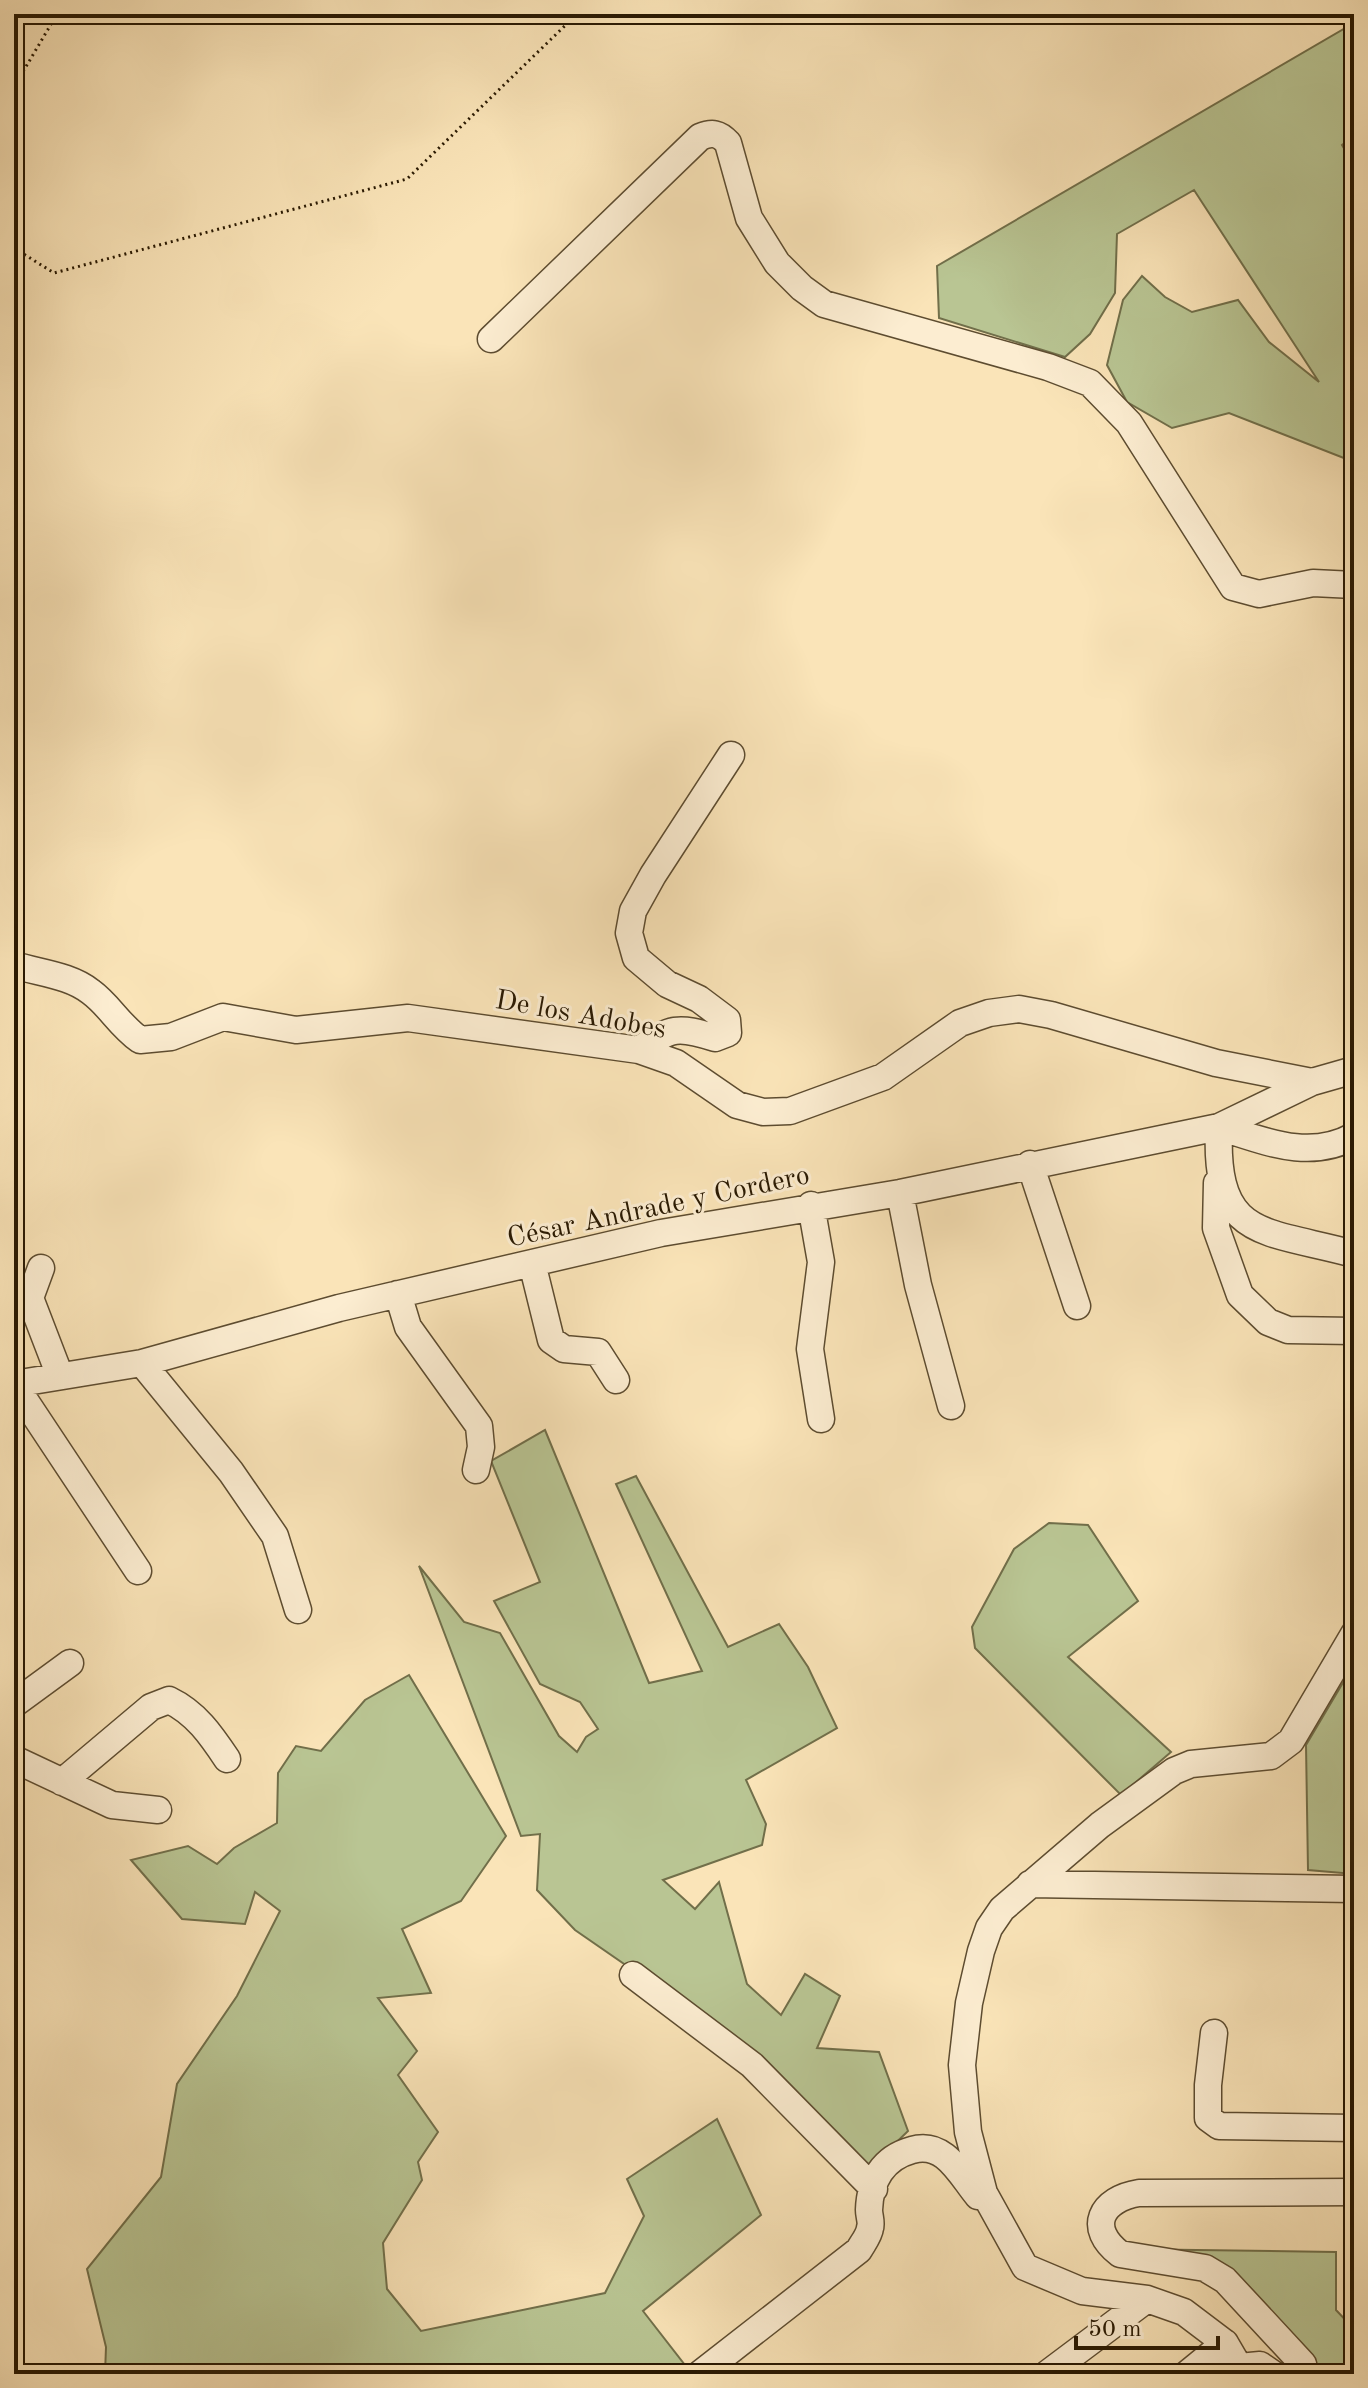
<svg xmlns="http://www.w3.org/2000/svg" width="1368" height="2388" font-family="'Old Standard TT',serif">
<rect width="100%" height="100%" fill="#fae4b8"/>
<filter id="stains"><feTurbulence type="fractalNoise" baseFrequency=".0025" numOctaves="4"/><feColorMatrix values="0 0 0 0 .2 0 0 0 0 .09 0 0 0 0 .02 0 0 0 .5 -.17"/></filter>
<radialGradient id="worn" r=".72"><stop offset=".6" stop-color="#630" stop-opacity="0"/><stop offset="1" stop-color="#630" stop-opacity=".3"/></radialGradient>
<path fill="#b9c593" stroke="#716f4a" stroke-width="2" d="M1354,23V136L1342,145L1354,165V462L1229,413L1172,428L1127,402L1107,365L1123,300L1142,276L1165,297L1192,312L1238,300L1269,342L1319,382L1194,190L1117,234L1115,293L1090,334L1065,357L939,318L937,266Z
M545,1430L649,1683L702,1671L616,1484L636,1476L728,1647L779,1624L808,1667L837,1728L746,1780L766,1824L762,1845L663,1880L695,1909L719,1882L747,1984L781,2015L805,1974L840,1996L817,2048L879,2052L908,2131L867,2171L750,2051L575,1930L537,1890L540,1834L521,1836L419,1566L464,1622L500,1633L559,1736L577,1752L586,1737L598,1729L580,1702L540,1684L494,1601L540,1582L491,1461Z
M1049,1523L1088,1525L1138,1601L1068,1657L1171,1752L1121,1795L975,1648L972,1627L1014,1549Z
M1354,1664V1874L1308,1870L1306,1745Z
M409,1675L506,1836L461,1901L402,1929L431,1993L378,1998L417,2051L398,2075L438,2132L418,2162L422,2180L383,2243L387,2289L421,2331L605,2293L644,2216L627,2179L717,2119L761,2215L643,2311L688,2369L679,2374H105L106,2347L87,2269L161,2177L177,2084L237,1996L280,1911L255,1892L245,1924L182,1919L131,1860L188,1846L217,1864L234,1848L277,1823L278,1773L296,1746L321,1751L365,1700Z
M1122,2249L1336,2252V2310L1354,2329V2374H1310L1212,2274Z"/>
<g fill="none" stroke-linecap="round" stroke-linejoin="round">
<defs>
<path id="minor" d="M491,339L700,137C712,132 719,133 728,143L749,218L777,263L802,288L824,304L1048,367L1090,383L1129,423L1233,587L1259,594L1313,583L1354,585
M14,965C39,973 70,975 91,992C109,1005 119,1025 140,1040L171,1037L223,1017L296,1030L408,1018L639,1050L676,1063L737,1105L763,1112L790,1111L883,1077L960,1023L989,1013L1019,1009L1051,1015L1216,1063L1312,1082
M639,1050C671,1027 678,1026 715,1038L728,1033L727,1020L699,999L667,984L636,958L629,933L633,911L653,875L731,755
M1354,1136C1309,1161 1265,1141 1219,1127C1214,1240 1262,1229 1354,1254
M1030,1164L1077,1306
M1217,1183L1216,1228L1240,1295L1268,1322L1288,1330L1354,1331
M900,1193L918,1285L951,1406
M811,1205L821,1262L810,1349L821,1419
M532,1263L551,1340L564,1349L598,1352L616,1380
M41,1268L30,1298L60,1376
M398,1294L408,1327L479,1426L481,1447L476,1470
M142,1363L231,1472L275,1536L298,1610
M14,1384L142,1363L339,1308L661,1233L900,1193L1219,1127L1312,1082L1354,1070
M14,1384L138,1571
M14,1704L70,1663
M14,1759L112,1805L158,1810
M62,1782L151,1707L169,1700C196,1713 211,1735 227,1759
M1030,1884L1354,1889
M633,1975L752,2065L874,2189
M1214,2033L1208,2085V2118L1219,2126L1354,2128
M1239,2367L1260,2365L1273,2374
M700,2374L859,2250C862,2244 869,2236 870,2228C872,2223 869,2216 869,2210C870,2180 883,2158 912,2150C945,2140 961,2176 978,2196
M1047,2374L1147,2299
M1187,2374L1225,2343
M1238,2374L1239,2367L1225,2343L1184,2312L1147,2299L1082,2291L1025,2267L984,2193L968,2132L962,2065L969,2003L981,1951L989,1928L1002,1909L1100,1825L1174,1771L1191,1764L1271,1756L1291,1741L1354,1634
M1305,2374L1303,2364L1225,2280L1205,2268L1120,2254C1086,2228 1101,2199 1139,2193L1354,2192"/>
</defs>
<use href="#minor" stroke="#5d4c30" stroke-width="29"/>
<path stroke="#291902" stroke-width="3" stroke-dasharray="2 4" stroke-linecap="butt" d="M14,87L57,14
M14,248L54,273L407,179L577,14"/>
<use href="#minor" stroke="#fcedd1" stroke-width="26"/>
</g>
<g text-anchor="middle" stroke-width="6" stroke-linejoin="round" paint-order="stroke">
<g font-size="28" fill="#291902" stroke="#fcedd1">
<text transform="translate(581 1013) rotate(10)" y="10">De los Adobes</text>
<text transform="translate(658 1205) rotate(-12)" y="10">César Andrade y Cordero</text>
</g>
</g>
<rect width="1368" height="2388" fill="none" stroke="#fae4b8" stroke-width="48"/>
<rect x="16" y="16" width="1336" height="2356" fill="none" stroke="#291902" stroke-width="4"/>
<rect x="24" y="24" width="1320" height="2340" fill="none" stroke="#291902" stroke-width="2"/>
<path d="M1076 2336v12h142v-12" fill="none" stroke="#291902" stroke-width="4"/>
<text x="1088" y="2336" font-size="24" fill="#291902" stroke="#fcedd1" stroke-width="6" paint-order="stroke">50 m</text>
<rect width="100%" height="100%" filter="url(#stains)"/>
<rect width="100%" height="100%" fill="url(#worn)"/>
</svg>
